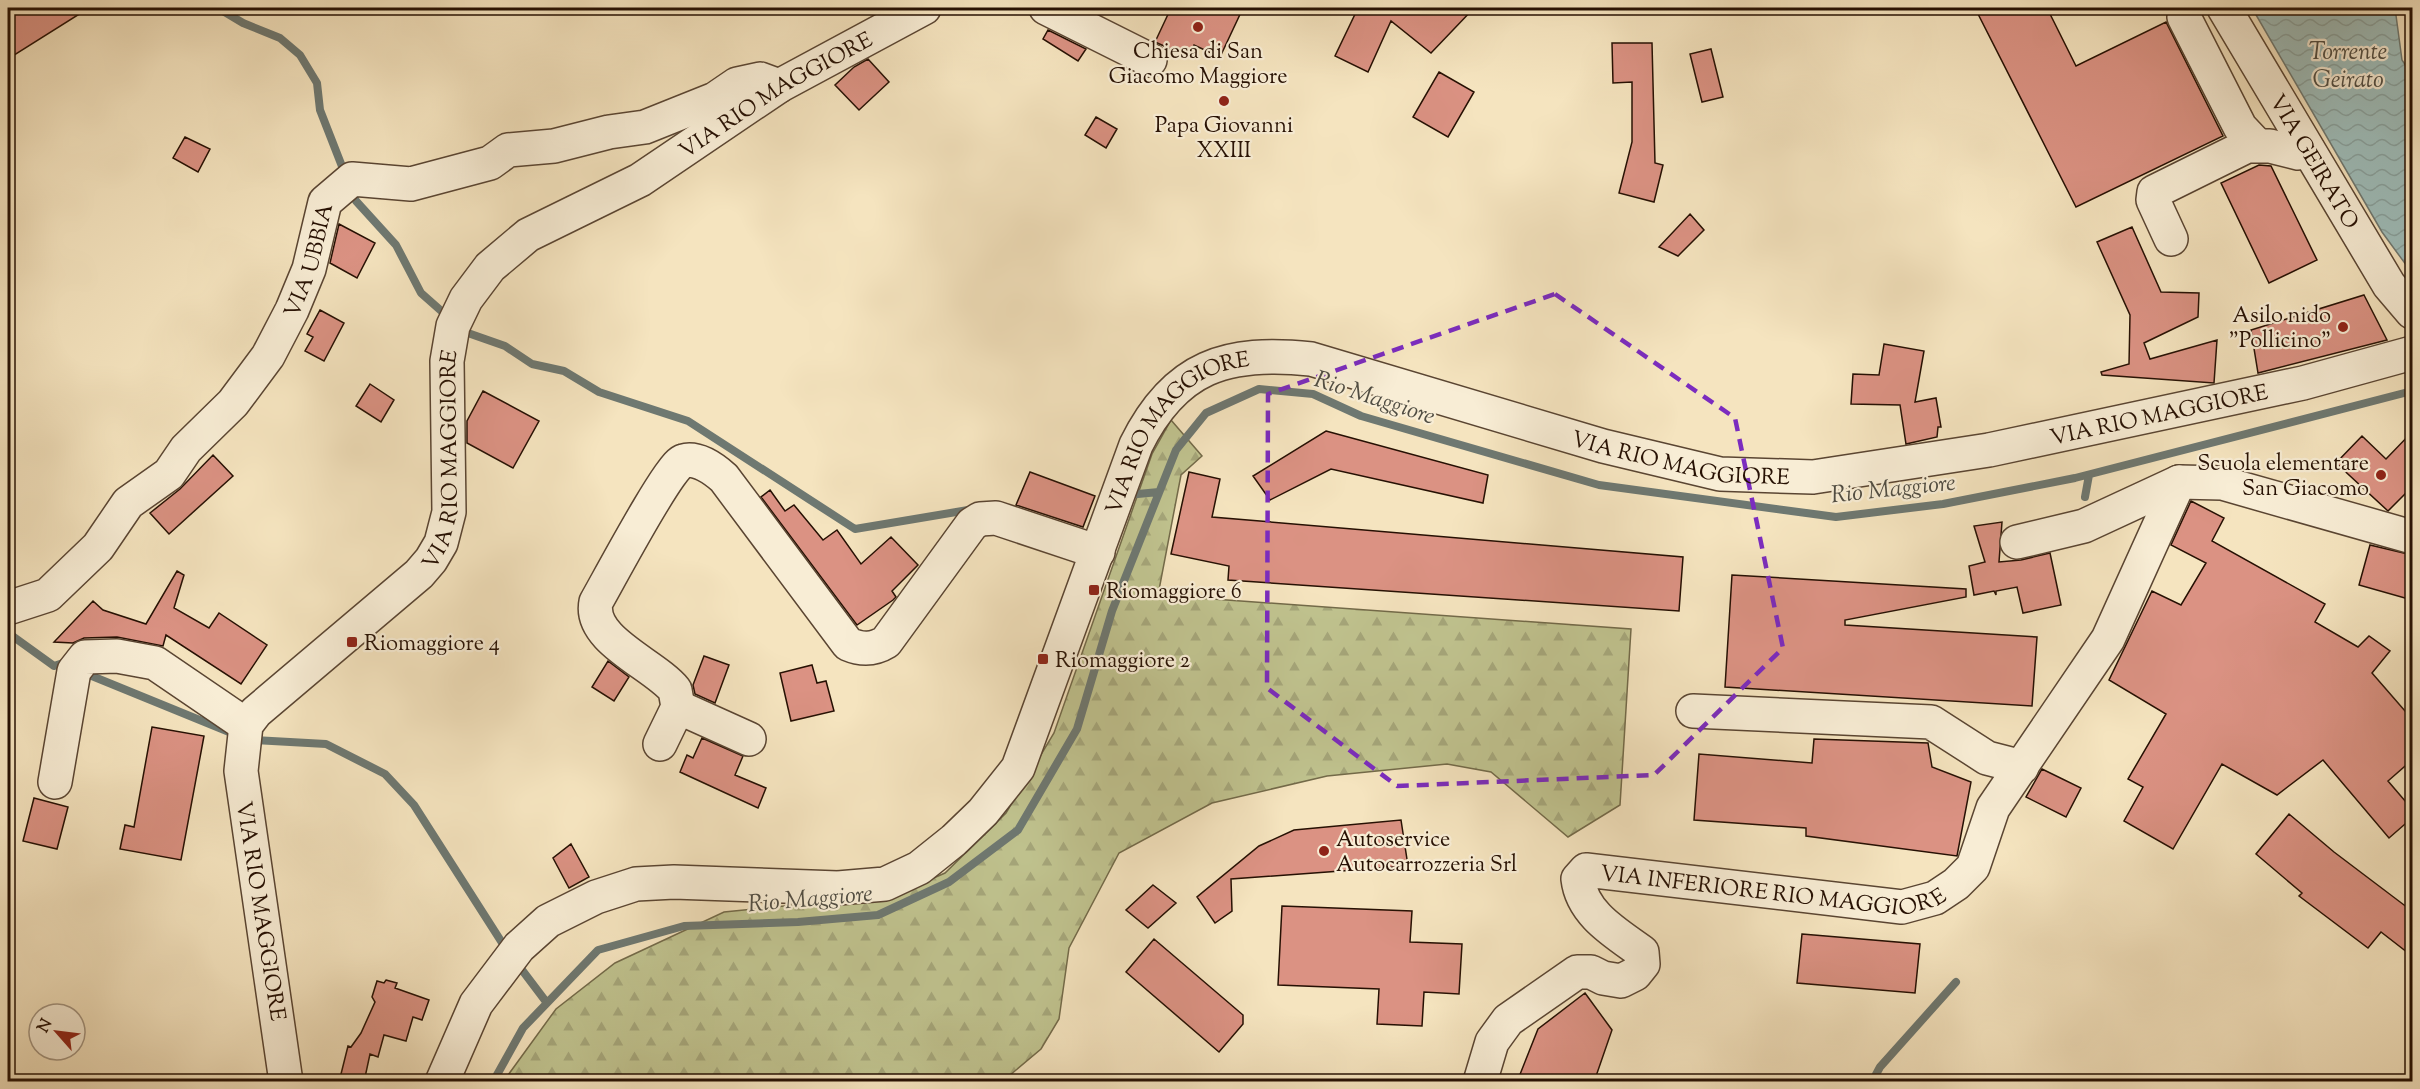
<svg xmlns="http://www.w3.org/2000/svg" width="2420" height="1089" font-family="'Sorts Mill Goudy',serif">
<defs>
<pattern id="forest-firs" width="22" height="20" patternUnits="userSpaceOnUse" patternTransform="scale(1.5)"><rect width="22" height="20" fill="#c0c38f"/><path d="M5 1l3.5 6h-7zM16 11l3.5 6h-7z" fill="#a5a67a"/></pattern>
<pattern id="water-waves" width="16" height="10" patternUnits="userSpaceOnUse" patternTransform="scale(1.5)"><rect width="16" height="10" fill="#9ebdba"/><path d="M0 5q4-4 8 0t8 0" fill="none" stroke="#88a19e"/></pattern>
</defs>
<rect width="100%" height="100%" fill="#f5e4bf"/>
<filter id="stains"><feTurbulence type="fractalNoise" baseFrequency=".00333" numOctaves="4"/><feColorMatrix values="0 0 0 0 .2 0 0 0 0 .09 0 0 0 0 .02 0 0 0 .5 -.17"/></filter>
<radialGradient id="worn" r=".72"><stop offset=".6" stop-color="#630" stop-opacity="0"/><stop offset="1" stop-color="#630" stop-opacity=".3"/></radialGradient>
<path fill="url(#forest-firs)" stroke="#736a49" stroke-width="1.5" d="M1171,420L1202,456L1181,475L1158,595L1631,629L1620,805L1568,837L1491,772L1447,764L1327,776L1212,803L1119,853L1069,948L1059,1019L1041,1049L1003,1081L503,1082L556,1009L615,963L724,912L814,903L883,900L945,873L1006,813L1054,733L1152,454Z"/>
<path fill="url(#water-waves)" stroke="#6e7871" stroke-width="1.5" d="M2252,8H2395L2402,60L2412,75V273L2382,232Z"/>
<g fill="none" stroke-linecap="round" stroke-linejoin="round">
<path stroke="#6e7871" stroke-width="8" d="M218,8L243,23L280,38L300,55L317,83L320,110L345,174
M351,189L356,201L396,245L421,293L447,316
M465,332L505,346L532,364L564,371L599,392L688,421L855,529L974,509
M1127,495L1159,492
M2085,497L2089,475
M8,629L11,635L54,666L63,663L68,665
M82,672L234,734
M252,740L326,744L385,774L414,805L508,952
M516,962L547,1003
M493,1082L523,1028L598,950L684,926L798,922L878,915L949,882L1018,830L1077,729L1112,611L1176,450L1206,413L1259,389L1313,394L1361,416L1599,485L1836,517L1943,504L2075,478L2412,391
M1872,1082L1880,1067L1956,982"/>
</g>
<path fill="#db9283" stroke="#261003" stroke-width="1.5" d="M16,8H89L8,59V13Z
M1171,8H1243L1220,57L1194,45L1189,57L1155,42Z
M1358,8H1474L1431,53L1391,21L1368,72L1335,56Z
M1975,8H2047L2076,66L2166,22L2223,136L2076,207Z
M1048,30L1086,49L1078,61L1043,39Z
M1612,43H1652L1655,163L1663,165L1654,202L1619,193L1632,142V82L1613,83Z
M1711,49L1723,97L1702,102L1690,54Z
M868,59L889,82L859,110L835,85L854,67Z
M1439,72L1474,92L1448,137L1413,117Z
M1096,117L1117,129L1106,148L1085,135Z
M185,137L210,149L198,172L173,158Z
M2259,165L2271,166L2317,260L2269,283L2221,183Z
M1690,214L1704,230L1678,256L1659,247Z
M339,224L375,243L357,278L330,263Z
M2132,227L2161,292L2199,293L2198,317L2144,343L2150,359L2217,340L2214,383L2102,375L2101,372L2129,364L2130,315L2097,242Z
M2364,295L2387,340L2258,373L2251,330Z
M320,310L344,323L324,361L305,351L313,337L307,334Z
M1884,344L1924,351L1915,402L1936,398L1941,427H1938L1937,437L1906,444L1900,405L1851,404L1853,374L1879,375Z
M370,384L394,400L381,422L356,406Z
M483,391L539,421L513,468L467,443V421Z
M1326,431L1488,475L1483,503L1331,469L1270,500L1253,476Z
M2412,432V487L2388,511L2336,463L2362,436L2386,459Z
M213,455L233,476L169,534L150,513L180,489Z
M1030,472L1095,496L1083,527L1016,505Z
M1189,472L1220,479L1212,517L1683,557L1679,611L1228,580L1229,566L1171,554Z
M770,490L785,511L794,505L823,540L837,530L861,564L891,537L918,565L892,591L896,597L893,600L857,625L761,497Z
M2191,501L2224,518L2212,541L2325,604L2315,622L2358,647L2369,636L2390,651L2372,673L2412,719V760L2388,781L2412,809V818L2389,838L2323,760L2277,795L2222,764L2173,849L2124,821L2143,787L2128,779L2166,714L2109,680L2152,591L2181,605L2206,563L2171,545Z
M2002,522L1999,562L2021,560L2050,553L2061,605L2023,613L2017,587L1996,591V595L1994,591L1974,595L1969,566L1985,562L1974,526Z
M2370,545L2412,555V600L2359,585Z
M177,571L184,575L174,608L209,628L219,613L267,645L241,684L166,635L163,646L117,637L84,638L73,643L54,642L93,601L103,610L146,624Z
M1732,575L1966,589V597L1845,620V625L2037,637L2032,706L1725,687Z
M704,656L729,665L715,703L695,694L693,685Z
M608,661L629,677L614,701L592,687Z
M812,665L817,683L826,681L834,711L791,721L780,673Z
M152,727L204,736L181,860L120,849L125,825L134,827Z
M702,738L743,756L735,775L766,788L758,808L680,772L687,755L693,758Z
M1814,739L1928,743L1932,767L1971,782L1957,856L1806,836V828L1694,820L1699,754L1812,763Z
M2042,769L2081,788L2066,817L2026,797Z
M34,798L68,807L57,849L23,841Z
M2289,814L2334,852L2412,911V956L2381,932L2368,948L2299,896L2302,893L2256,854Z
M1401,820L1408,866L1231,879L1232,911L1215,923L1197,897L1259,846L1294,830Z
M571,844L589,877L569,888L553,858Z
M1153,885L1176,903L1148,928L1126,910Z
M1282,906L1412,911L1410,942L1462,944L1459,994L1424,992L1422,1026L1377,1024L1379,989L1278,985Z
M1802,934L1920,944L1915,993L1797,983Z
M1154,939L1243,1015V1024L1219,1052L1126,972Z
M386,980L397,983L395,988L429,1000L422,1020L413,1017L406,1041L384,1035L378,1057L370,1054L364,1082H339L348,1046L351,1047L361,1033L375,1002L372,997L377,981L384,983Z
M1585,993L1612,1030L1594,1082H1517L1538,1029Z"/>
<g fill="none" stroke-linecap="round" stroke-linejoin="round">
<defs>
<g id="minor">
<path d="M1046,8L1150,60"/>
<path id="s1" d="M2224,8L2389,285L2412,312"/>
<path d="M2184,17L2240,127L2257,145"/>
<path d="M2171,239L2153,200L2154,192L2247,146H2270L2298,153L2308,150"/>
<path d="M2017,542L2084,526L2179,482L2222,483L2412,537"/>
<path id="s2" d="M8,608L48,595L98,547L128,503L169,474L186,449L233,403L268,356L292,310L309,269L325,202L352,179L411,184L490,163L508,150L554,146L609,132L645,127L715,99L737,84L760,79L779,86"/>
<path d="M678,707L749,739"/>
<path d="M1693,711L1931,722L1987,758L2022,767"/>
<path d="M660,744L678,707L675,690C654,664 588,640 596,602C607,583 670,464 683,461C697,457 714,469 724,478L848,644C862,650 873,650 886,642L972,524L980,519L996,518L1098,552"/>
<path d="M55,782L74,671L85,657L117,656L155,663L246,725"/>
<path id="s3" d="M286,1082L241,771L246,725L256,712L419,574L431,560L441,543L449,512L447,361L453,326L466,299L490,267L528,235L640,180L779,86L924,8"/>
<path id="s4" d="M442,1082L476,1004L519,947L548,921L596,897L636,884L674,882L838,888L885,884L919,868L954,840L983,812L1018,768L1136,445C1175,366 1227,350 1311,359L1603,446L1720,474L1813,477L1989,450L2303,383L2412,353"/>
<path id="s5" d="M1480,1082L1492,1042L1508,1020L1577,972H1591L1603,978L1621,981L1635,974L1643,964L1642,952C1616,933 1582,914 1578,879L1586,870L1902,907L1935,898L1956,884L1973,867L1993,808L2108,639L2179,482"/>
</g>
</defs>
<use href="#minor" stroke="#5a4532" stroke-width="36"/>
<use href="#minor" stroke="#f8edd5" stroke-width="33"/>
</g>
<path fill="none" stroke="#7b2cbf" stroke-width="4.5" stroke-dasharray="12 8" stroke-linejoin="round" d="M1555,294L1735,418L1783,648L1654,775L1397,786L1267,688L1268,394Z"/>
<g fill="#8f2418" stroke="#f8edd5" stroke-width="2">
<circle cx="1198" cy="27" r="6"/>
<circle cx="1224" cy="101" r="6"/>
<circle cx="2343" cy="327" r="6"/>
<circle cx="2381" cy="475" r="6"/>
<rect x="1088" y="584" width="12" height="12" rx="3"/>
<rect x="346" y="636" width="12" height="12" rx="3"/>
<rect x="1037" y="653" width="12" height="12" rx="3"/>
<circle cx="1324" cy="851" r="6"/>
</g>
<g text-anchor="middle" stroke-width="4.5" stroke-linejoin="round" paint-order="stroke">
<g font-size="22" fill="#261003" stroke="#f8edd5" text-anchor="start">
<text x="1198" y="58" text-anchor="middle">Chiesa di San<tspan x="1198" dy="25">Giacomo Maggiore</tspan></text>
<text x="1224" y="132" text-anchor="middle">Papa Giovanni<tspan x="1224" dy="25">XXIII</tspan></text>
<text x="2331" y="322" text-anchor="end">Asilo nido<tspan x="2331" dy="25">"Pollicino"</tspan></text>
<text x="2369" y="470" text-anchor="end">Scuola elementare<tspan x="2369" dy="25">San Giacomo</tspan></text>
<text x="1106" y="598">Riomaggiore 6</text>
<text x="364" y="650">Riomaggiore 4</text>
<text x="1055" y="667">Riomaggiore 2</text>
<text x="1336" y="846">Autoservice<tspan x="1336" dy="25">Autocarrozzeria Srl</tspan></text>
</g>
<g font-size="22" fill="#261003" stroke="#f8edd5">
<text dy="8" stroke="none"><textPath href="#s3" startOffset="1252">VIA RIO MAGGIORE</textPath></text>
<text dy="8" stroke="none"><textPath href="#s1" startOffset="178">VIA GEIRATO</textPath></text>
<text dy="8" stroke="none"><textPath href="#s2" startOffset="474">VIA UBBIA</textPath></text>
<text dy="8" stroke="none"><textPath href="#s4" startOffset="2145">VIA RIO MAGGIORE</textPath></text>
<text dy="8" stroke="none"><textPath href="#s4" startOffset="1102">VIA RIO MAGGIORE</textPath></text>
<text dy="8" stroke="none"><textPath href="#s4" startOffset="1659">VIA RIO MAGGIORE</textPath></text>
<text dy="8" stroke="none"><textPath href="#s3" startOffset="712">VIA RIO MAGGIORE</textPath></text>
<text dy="8" stroke="none"><textPath href="#s5" startOffset="540">VIA INFERIORE RIO MAGGIORE</textPath></text>
<text transform="translate(262 911) rotate(81)" y="8">VIA RIO MAGGIORE</text>
</g>
<g font-size="24" font-style="italic" fill="#504d43" stroke="#f8edd5">
<text x="2348" y="59">Torrente<tspan x="2348" dy="28">Geirato</tspan></text>
<text transform="translate(1375 397) rotate(18)" y="8">Rio Maggiore</text>
<text transform="translate(1893 488) rotate(-6)" y="8">Rio Maggiore</text>
<text transform="translate(810 898) rotate(-5)" y="8">Rio Maggiore</text>
</g>
</g>
<rect width="2420" height="1089" fill="none" stroke="#f5e4bf" stroke-width="30"/>
<rect x="9" y="9" width="2402" height="1071" fill="none" stroke="#261003" stroke-width="3"/>
<rect x="15" y="15" width="2390" height="1059" fill="none" stroke="#261003" stroke-width="1.5"/>
<g transform="translate(57 1032) rotate(298)"><circle r="28" fill="#f8edd5" stroke="#a49581" stroke-width="1.5"/>
<path d="M0-4.5L10 22L0 15L-10 22Z" fill="#8f2418"/>
<text y="-9" font-size="16" font-weight="bold" text-anchor="middle" fill="#261003">N</text>
</g>
<rect width="100%" height="100%" filter="url(#stains)"/>
<rect width="100%" height="100%" fill="url(#worn)"/>
</svg>
